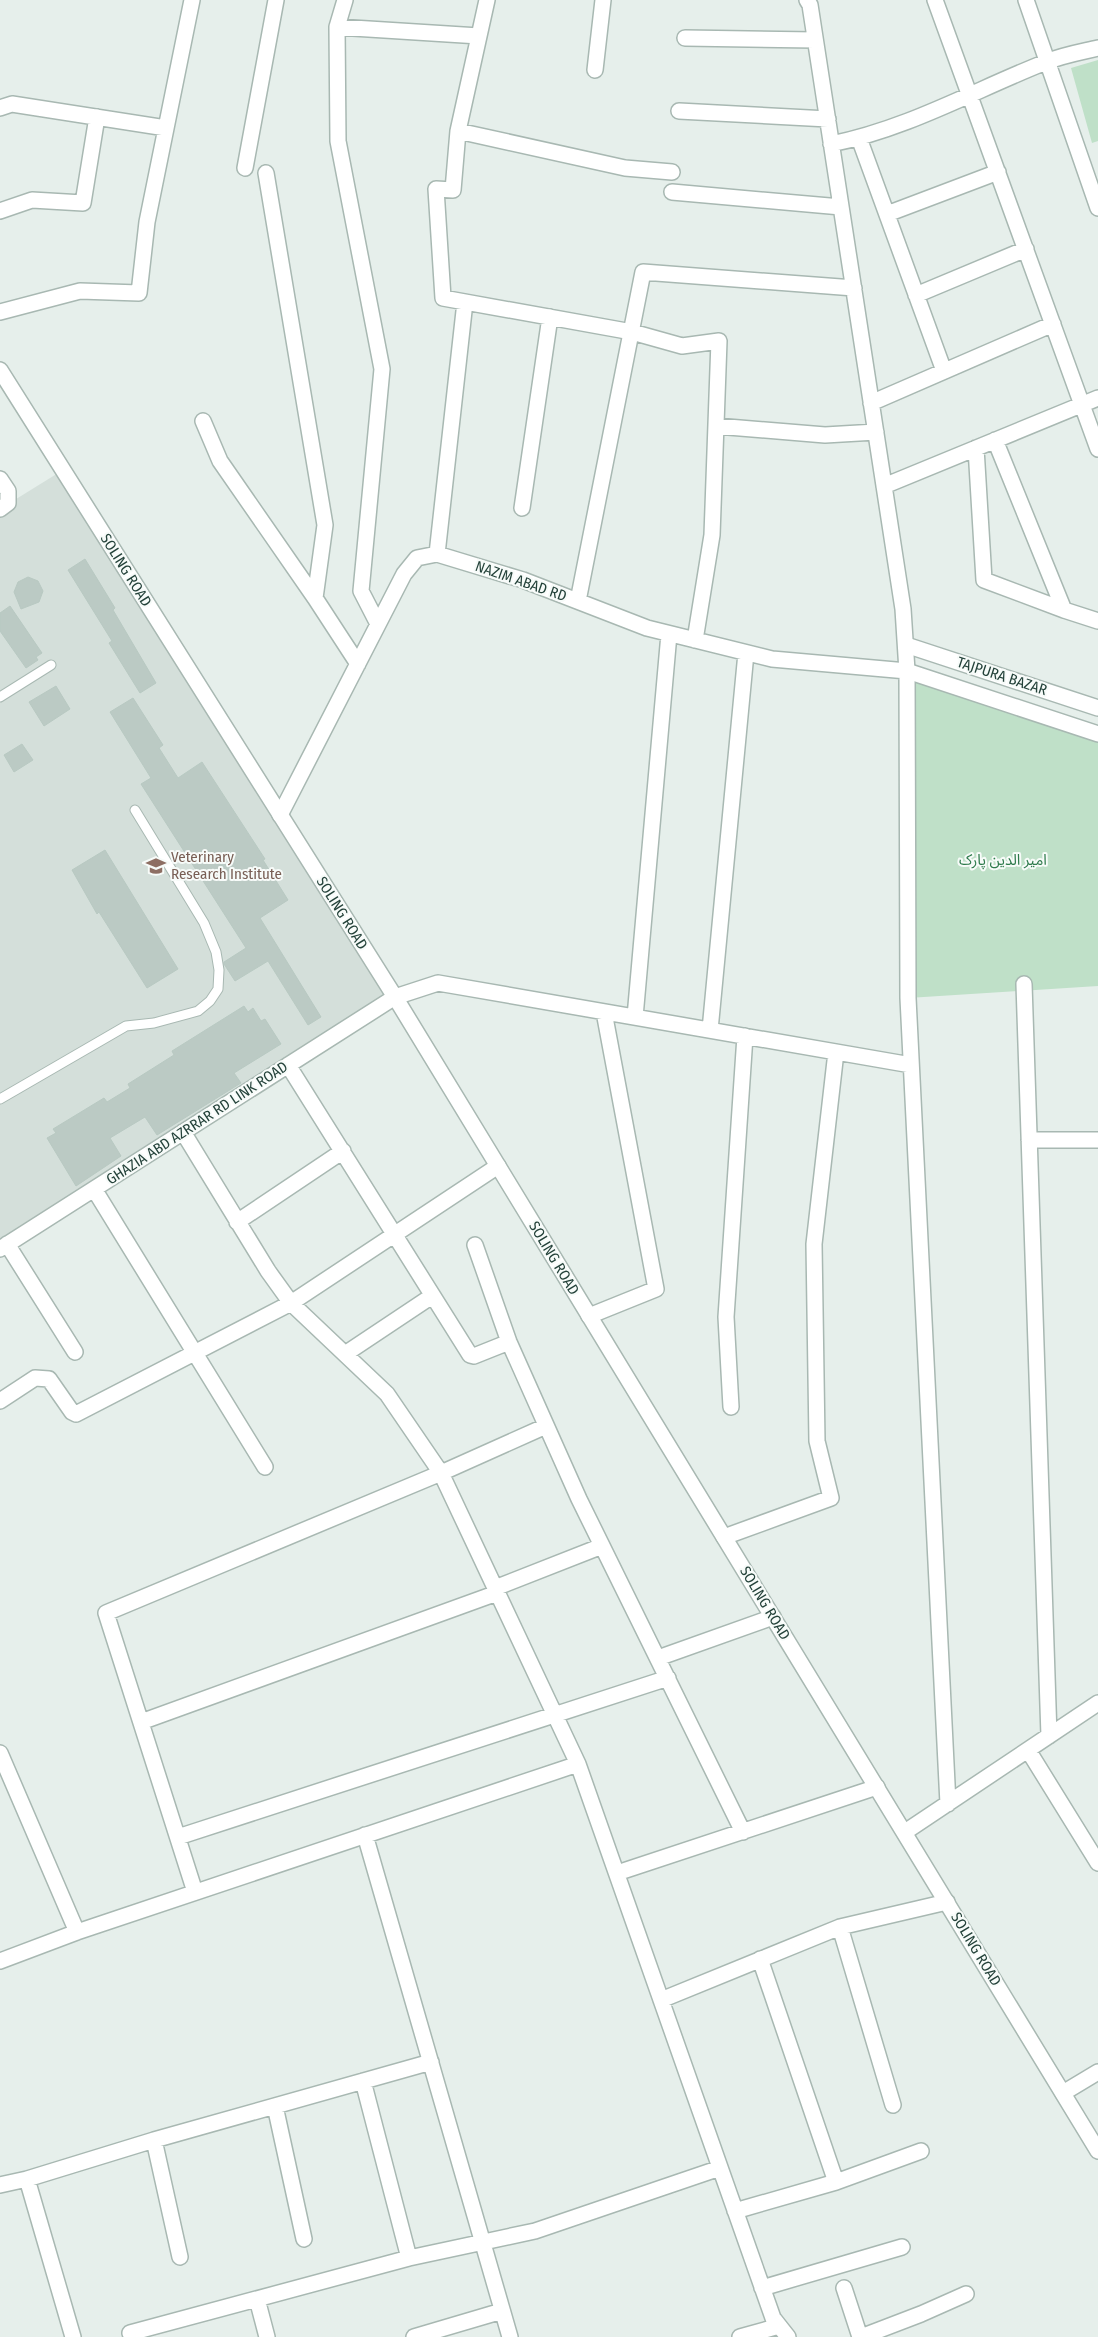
<svg xmlns="http://www.w3.org/2000/svg" width="1098" height="2337" font-family="'Fira Sans Condensed','Noto Sans Arabic',sans-serif">
<rect width="100%" height="100%" fill="#e6efeb"/>
<path fill="#d4dfda" d="M63,470L395,997L0,1249V509Z"/>
<path fill="#bfe0c8" d="M1098,60V141L1092,143L1071,68Z
M907,671L1098,734V986L908,998Z"/>
<path fill="#bbcac4" stroke="#b8c9c2" d="M85,559L115,608L113,610L156,683L140,693L109,643L112,641L68,570Z
M28,577L38,581L43,591L39,602L21,609L14,592L18,582Z
M10,606L42,653L36,657L38,660L26,668L0,631V613Z
M56,686L70,709L44,726L29,702Z
M133,698L163,745L159,748L178,778L202,762L265,859L263,860L288,900L260,918L321,1017L308,1025L268,961L235,981L224,964V962L246,948L141,784L151,778L110,712Z
M22,744L33,760L14,772L4,755Z
M105,850L178,969L147,988L99,912L97,914L72,870Z
M244,1006L248,1012L253,1008L261,1021L265,1019L281,1044L234,1073L241,1083L157,1135L145,1117L110,1138L121,1156L76,1186L47,1138L56,1133L53,1129L104,1098L107,1102L130,1088L128,1084L174,1055L172,1051Z"/>
<g fill="none" stroke-linecap="round" stroke-linejoin="round">
<defs>
<path id="service" d="M0,697L51,665
M0,1099L126,1026L154,1023L198,1011L210,1001L218,989L219,970L216,952L204,923L135,810"/>
<path id="minor" d="M345,0L337,27L338,141L382,369L361,591L378,624
M487,0L458,131L453,190L436,189L443,298L632,332L682,346L719,341L712,535L695,640
M807,0L810,5L903,609L907,671L908,998L948,1804
M935,0L1098,449
M1026,0L1098,208
M337,27L479,36
M685,38L815,40
M595,70L603,0
M0,108L12,104L166,128
M679,111L828,119
M458,131L625,168L672,172
M859,138L944,371
M831,144C907,129 975,90 1046,62C1063,55 1081,52 1098,48
M245,168L276,0
M266,173L325,525L315,598L358,664
M672,192L841,207
M0,211L32,200L83,203L97,117
M887,214L998,172
M916,295L1026,249
M0,312L80,291L139,293L147,222L192,0
M871,403L1053,324
M203,421L220,461L315,598
M716,426L825,435L876,432
M995,440L1064,610L1098,621
M976,448L984,580L1064,610
M0,479L8,491V503L0,509
M884,486L1098,398
M522,508L550,317
M437,554L465,302
M578,601L643,272L854,288
M280,815L404,574L417,558L437,554L523,580L647,628L772,659L907,671
M1024,984L1049,1736
M635,1017L669,634
M710,1030L746,653
M288,1065L470,1355L474,1356L509,1342
M183,1132L268,1271L291,1303L387,1394L441,1473L578,1764L773,2318L788,2337
M1029,1140H1098
M94,1189L265,1467
M237,1222L343,1151
M7,1244L75,1352
M475,1245L509,1342L579,1499L743,1832
M0,1249L395,997L438,983L911,1065
M589,1316L656,1289L604,1012
M345,1354L432,1296
M0,1401L35,1378L49,1379L72,1412L76,1414L291,1303L498,1166
M731,1407L726,1317L745,1036
M724,1537L831,1498L817,1441L814,1244L836,1052
M495,1588L602,1546
M658,1658L773,1617
M141,1722L497,1593
M1028,1750L1098,1863
M0,1753L77,1932
M905,1832L1098,1703
M365,1835L510,2337
M178,1837L668,1678
M617,1873L877,1787
M195,1892L106,1613L441,1473L546,1426
M840,1927L893,2105
M760,1959L836,2182
M0,1961L77,1932L578,1764
M661,2000L840,1927L947,1902
M363,2081L409,2258L535,2231L720,2168
M1063,2093L1098,2072
M275,2106L304,2239
M0,2185L27,2179
M735,2211L836,2182L921,2151
M180,2257L154,2140L431,2062
M762,2288L902,2247
M844,2288L860,2337
M257,2299L267,2337
M130,2333L409,2258
M73,2337L27,2179L154,2140
M414,2337L502,2311
M740,2337L779,2326
M861,2337L921,2314L966,2294"/>
<path id="tertiary" d="M0,370L395,997L1098,2151
M906,645L1098,708
M907,671L1098,734"/>
</defs>
<use href="#service" stroke="#a8b8b2" stroke-width="11"/>
<use href="#minor" stroke="#a8b8b2" stroke-width="18"/>
<use href="#tertiary" stroke="#a8b8b2" stroke-width="18"/>
<use href="#service" stroke="#fff" stroke-width="9"/>
<use href="#minor" stroke="#fff" stroke-width="15"/>
<use href="#tertiary" stroke="#fff" stroke-width="15"/>
</g>
<defs>
<symbol id="university-bare" viewBox="-9 -9 18 18"><path d="M0-5L7-2L0 1L-7-2ZM-4 1L0 2.5L4 1V4Q0 6-4 4Z" fill="#8d6e63" stroke="#f7fbf9" stroke-width="2.5" paint-order="stroke"/></symbol>
</defs>
<g fill-rule="evenodd">
<use href="#university-bare" x="142" y="852" width="28" height="28"/>
</g>
<g text-anchor="middle" stroke-width="4" stroke-linejoin="round" paint-order="stroke">
<g font-size="15" fill="#24423a" stroke="#f7fbf9">
<text transform="translate(126 570) rotate(58)" y="5">SOLING ROAD</text>
<text transform="translate(521 581) rotate(19)" y="5">NAZIM ABAD RD</text>
<text transform="translate(1002 676) rotate(18)" y="5">TAJPURA BAZAR</text>
<text transform="translate(342 913) rotate(58)" y="5">SOLING ROAD</text>
<text transform="translate(197 1123) rotate(-33)" y="5">GHAZIA ABD AZRRAR RD LINK ROAD</text>
<text transform="translate(554 1258) rotate(59)" y="5">SOLING ROAD</text>
<text transform="translate(765 1603) rotate(59)" y="5">SOLING ROAD</text>
<text transform="translate(976 1949) rotate(59)" y="5">SOLING ROAD</text>
</g>
<g font-size="15" fill="#785e54" stroke="#f7fbf9" text-anchor="start">
<text x="171" y="862">Veterinary<tspan x="171" dy="17">Research Institute</tspan></text>
</g>
<g font-size="15" fill="#2d7a4b" stroke="#f7fbf9">
<text x="1003" y="865">امیر الدین پارک</text>
</g>
</g>
</svg>
